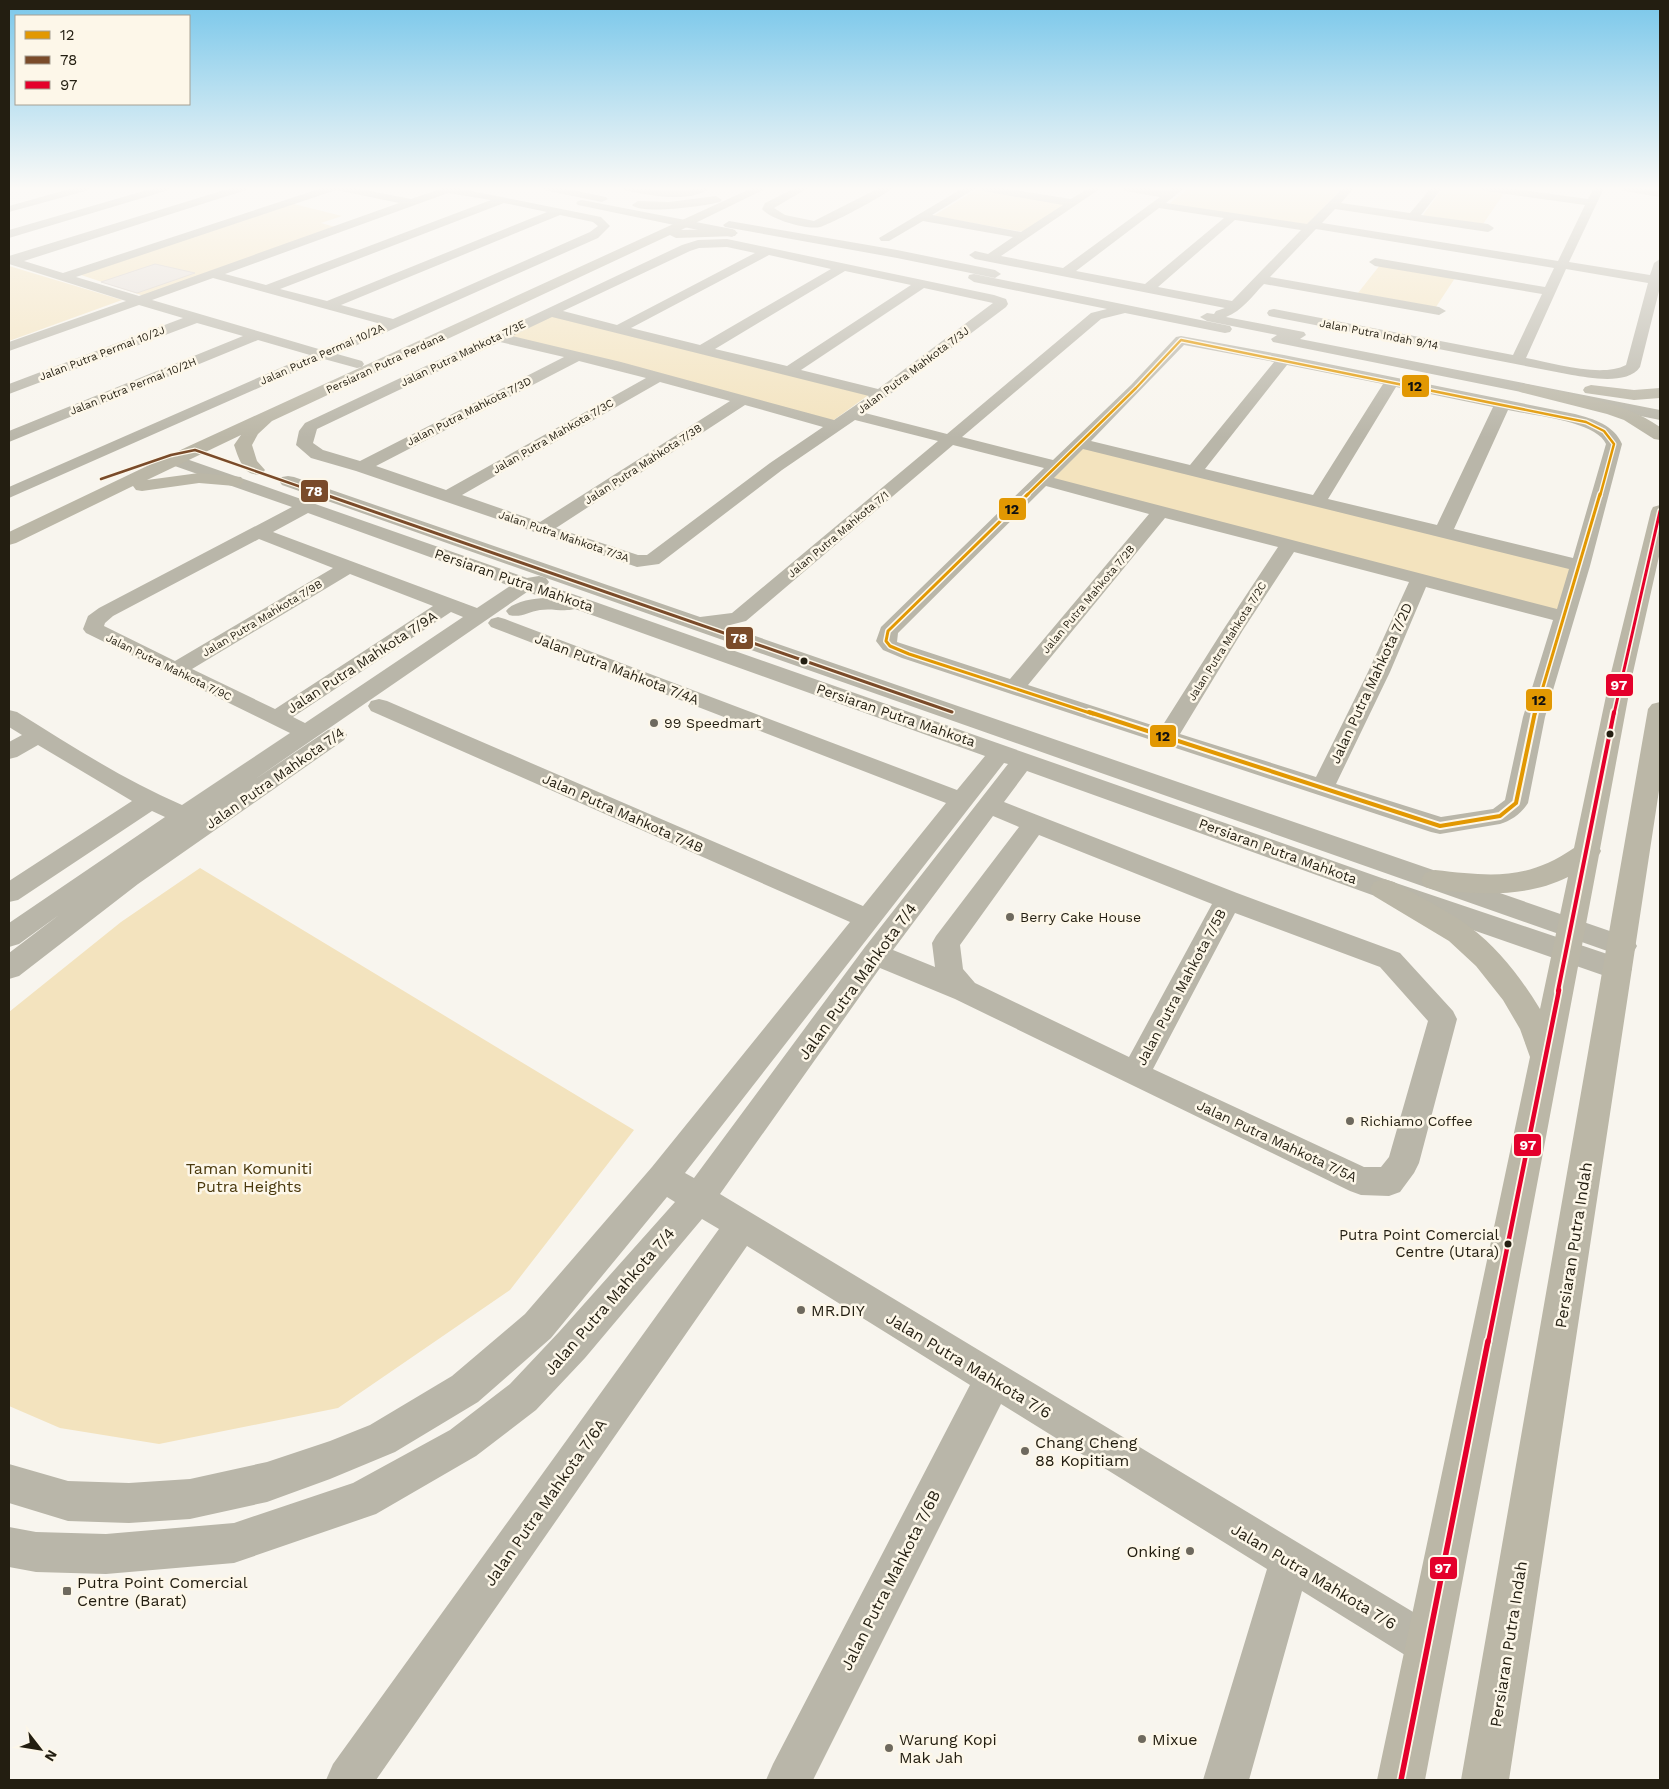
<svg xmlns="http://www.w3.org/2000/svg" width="1669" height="1789" font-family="'Work Sans',sans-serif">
<rect width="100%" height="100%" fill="#f8f5ee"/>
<path fill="#f3e3be" d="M1189,188H1342L1305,227L1173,205L1170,203Z
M1443,188C1458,188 1491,186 1503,195L1483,224L1424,216L1423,215Z
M978,189L1066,204L1024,232L933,216Z
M290,203L342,216L321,223L335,227L144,296L78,274Z
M1380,265L1455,278L1436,307L1358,293Z
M9,266L122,300L9,341Z
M554,314L870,394L831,422L507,337Z
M1084,447L1574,566L1559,613L1051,481Z
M200,868L634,1130L510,1290L338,1408L159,1444L60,1428L9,1406V1012L121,922Z"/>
<path fill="#e4ddd6" stroke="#d5cdc6" d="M155,264L195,273L137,293L101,282Z"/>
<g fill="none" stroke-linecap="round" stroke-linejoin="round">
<path fill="#b9b6a9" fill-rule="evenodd" d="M73,188H90L89,190L9,212V206Z
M154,188H170L169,190L9,238V230Z
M231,188H247L246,190L24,261L63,273L322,188H355L411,199L443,188H457L601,217L610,226L598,238L337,354L362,361L364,364L362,367L357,368L324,359L9,498V487L310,355L258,340L9,442V431L243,336L197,323L9,394V384L183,318L139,305L9,351V342L126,301L9,264V256ZM336,190L399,203L139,296L76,277ZM448,193L491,200L266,285L225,274ZM504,203L547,212L327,301L280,289ZM560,215L593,222L598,226L590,232L393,319L341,305ZM213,278L381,324L322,350L152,300Z
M543,188H563L606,197L608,199L602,202L548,191Z
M623,188L676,190L709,188C693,204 645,195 624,190Z
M795,188H808L774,208L785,215L814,221L879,188H892C886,195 831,224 820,227C808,230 771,220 762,209L765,203Z
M963,188H976L932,215L1021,232L1063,205L983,191L978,188H1002L1071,199L1089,188H1101L1001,256L1063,268L1160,197L1125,191L1120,188H1145L1168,191L1172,188H1184L1166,203L1307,224L1343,188H1354L1341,203L1410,213L1431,188H1442L1421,215L1488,224L1494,228L1492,230L1488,232L1335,209L1322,223L1558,261L1585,205L1485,191L1480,188H1507L1588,199L1594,188H1604L1569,262L1650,275L1654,263L1660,259V287L1640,367C1628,385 1590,378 1572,375L1269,316L1267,313L1269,310L1274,309L1513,355L1542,294L1375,266L1369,262L1375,258L1545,287L1554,268L1316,229L1270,277L1439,307L1446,311L1439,315L1264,284C1252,296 1242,311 1226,317L1304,332L1306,335L1300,339L1660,410V420L1278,343L1273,342L1271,339L1277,335L1207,321L1200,317L1207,313L1214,314L1216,311L1225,308L975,259L969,255L975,251L988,254L1013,237L923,221L889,241H881L879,238ZM1159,208L1224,218L1145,284L1076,271ZM1235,220L1301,230L1232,301L1158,287ZM1566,269L1648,283L1626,365C1601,378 1554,363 1526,358Z
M1619,188H1643L1660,191V197L1624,191Z
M582,200L732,229L738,233L732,237L578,205L576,203L578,201Z
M729,221L897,250L995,270L1001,274L995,278L897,258L725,227L723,225Z
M727,239L994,295L1006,299L1008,304L1006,307L865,413L947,434L1091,313L1107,309L974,282L968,278L969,275L974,274L1230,326L1232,329L1230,332L1225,333L1125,313L1101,319L962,437L1053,460L1131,385L1176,337L1181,336L1284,355L1575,414C1594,419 1614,425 1622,444L1590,566L1545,717L1528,803C1522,813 1511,821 1500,824L1440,834L1431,832L902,658L883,650L876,641L881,627L1044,468L953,445L746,621L726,626L1633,939L1637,946L1633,953L1623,956L1613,953L282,485L279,481L282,477L288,476L294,477L700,617L732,613L938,441L855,420L782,470L659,564L637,567L356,471L311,458L296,445L299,431L305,423L682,245L698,240ZM727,247L755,253L617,325L563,311L690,251L699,248ZM769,255L831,269L700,345L631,328ZM845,271L911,285L787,366L715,349ZM924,288L993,303L878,389L801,370ZM552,317L869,396L834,420L621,362L512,336ZM500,342L564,357L360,461L323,450L313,443L317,429ZM1184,345L1274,362L1190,465L1091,441ZM579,361L646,378L446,490L376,466ZM1287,365L1383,384L1313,495L1205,469ZM660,382L730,401L540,522L462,495ZM1396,387L1493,407L1437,525L1328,499ZM745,405L823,427L770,463L647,555H638L556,528ZM1508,410C1530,415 1597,421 1606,444L1573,558L1454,529ZM1083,449L1569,569L1557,609L1054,478ZM1046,486L1149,514L1010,679L897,642L898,633ZM1165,518L1278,547L1223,630L1161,728L1028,685ZM1294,552L1409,582L1368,672L1316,777L1180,734L1243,630ZM1426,587L1553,620L1523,717L1505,800L1493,809L1441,817L1336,784L1390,672Z
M175,455L527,578L539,576L546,578L549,582L547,585L1393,882L1628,961L1632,969L1628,977L1618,980L1608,977L1375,896L1027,771L1004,802L1237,893L1400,953L1453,1011L1457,1019L1419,1163L1414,1173L1400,1192L1389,1196L1361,1195L1350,1191L955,999L880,968L720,1194L1443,1630L1449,1645L1443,1660L1428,1666L1413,1660L1302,1591L1249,1780H1203L1267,1569L1001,1404L813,1780H766L773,1764L970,1385L747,1246L376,1780H326L333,1764L719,1229L702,1219L585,1358L536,1410L476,1456L376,1514L234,1563L106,1574L36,1572L9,1567V1527L36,1532L106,1534L234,1523L353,1483L450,1430L510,1384L559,1332L675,1202L667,1197L551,1338L478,1402L395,1452L330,1479L267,1502L190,1519L129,1523L68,1521L9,1503V1464L68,1481L129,1483L190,1479L267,1462L330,1441L370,1425L452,1376L525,1314L652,1167L850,922L371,711L368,706L371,701L379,699L387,701L863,906L946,803L491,627L488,623L491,619L498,617L505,619L957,790L985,756L575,609C563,612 552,608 540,610C528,612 521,618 509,615L506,611C512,602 534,598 545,598L527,592L251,782L328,730L336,728L344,730L347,735L344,740L138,884L19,976L9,979V953L59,915L19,944L9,947V923L165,817L152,811L18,900L9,902V881L132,801L38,745L17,757L9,759V742L22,735L9,727V710L17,712C70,745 124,780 182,805L290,733L86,633L83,629L88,616L99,608L292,507L169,464L167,460L169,456ZM308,513L510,586L477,608L273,532ZM259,539L333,568L175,661L104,626L105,623L113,616ZM350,574L433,606L275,709L192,669ZM451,612L463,617L305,723L293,717ZM1004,763L1008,764L865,947L694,1178L685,1173ZM993,816L1019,827L936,936L932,943L935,967L893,950ZM1039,835L1212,904L1129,1057L975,983L963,969L960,945ZM1235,913L1380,967L1428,1021L1389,1157L1381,1167H1364L1153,1069Z"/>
<path fill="#bbb7a7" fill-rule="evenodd" d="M752,188H767L681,230L731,229L735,230L737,233L735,236L676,238L670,235L272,421L258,434L252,445L257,461L265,470L262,474C244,478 239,459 234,445L241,435L147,480L199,473L241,477L244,481L241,485L235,486L199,483L142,491L136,490L133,486L16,543L9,545V532L189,446Z
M716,196L722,200L720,202C705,206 642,215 632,205L638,201L669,202Z
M1526,384C1571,395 1621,400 1660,427V440L1654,439L1624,420L1607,414L1520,392L1518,389L1520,386Z
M1591,385L1634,390L1660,388V398L1634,400L1585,393L1583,390L1585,387Z
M1660,505V552L1632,677L1600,849L1601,851L1599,855L1425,1780H1377L1530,1057L1520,1029L1503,1000L1476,966L1449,941L1374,896L1370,889L1374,882L1384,879L1394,882C1419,897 1447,910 1470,927C1499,949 1521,978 1540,1009L1568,877C1526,898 1480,894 1435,890L1425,887L1421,880L1425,873L1435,870C1490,876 1526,881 1574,848L1610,677L1651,511L1653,507Z
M1660,702V784L1509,1780H1461L1648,709L1652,704Z"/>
<defs>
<path id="bus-1-far2" d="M1026,496L1136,388L1181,340L1586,422L1604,431L1614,444L1600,496"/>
<path id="bus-1-far1" d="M1028,494L888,631L886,641L890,646L909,654L1093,714
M1535,714L1600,494"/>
<path id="bus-1" d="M1089,712L1440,826L1500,816L1516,803L1535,712"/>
<path id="bus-2-far1" d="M101,479L171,455L195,450L327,496"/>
<path id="bus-2" d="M323,494L952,712"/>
<path id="bus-3-far3" d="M1614,714L1660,511"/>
<path id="bus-3-far2" d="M1558,991L1614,712"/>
<path id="bus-3-far1" d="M1488,1343L1559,990"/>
<path id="bus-3" d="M1401,1780L1488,1341"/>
</defs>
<use href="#bus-1-far2" stroke="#fdf7e9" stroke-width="5"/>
<use href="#bus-1-far1" stroke="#fdf7e9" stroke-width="6"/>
<use href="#bus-1" stroke="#fdf7e9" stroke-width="8"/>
<use href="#bus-2-far1" stroke="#fdf7e9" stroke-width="5"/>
<use href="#bus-2" stroke="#fdf7e9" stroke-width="6"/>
<use href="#bus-3-far3" stroke="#fdf7e9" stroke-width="6"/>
<use href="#bus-3-far2" stroke="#fdf7e9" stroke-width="8"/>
<use href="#bus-3-far1" stroke="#fdf7e9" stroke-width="8"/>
<use href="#bus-3" stroke="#fdf7e9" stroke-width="9"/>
<use href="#bus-1-far2" stroke="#e29802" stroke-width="2.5"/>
<use href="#bus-1-far1" stroke="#e29802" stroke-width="3"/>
<use href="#bus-1" stroke="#e29802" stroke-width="4"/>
<use href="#bus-2-far1" stroke="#7a4b2a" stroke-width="2.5"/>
<use href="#bus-2" stroke="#7a4b2a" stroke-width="3"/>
<use href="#bus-3-far3" stroke="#e4002b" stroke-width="3"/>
<use href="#bus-3-far2" stroke="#e4002b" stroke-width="4"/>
<use href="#bus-3-far1" stroke="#e4002b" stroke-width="4.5"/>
<use href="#bus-3" stroke="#e4002b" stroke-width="5.5"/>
</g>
<linearGradient id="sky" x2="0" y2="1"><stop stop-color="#79c7ea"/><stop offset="0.43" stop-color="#fcfaf7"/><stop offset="1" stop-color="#fcfaf7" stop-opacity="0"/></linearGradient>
<rect width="1669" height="438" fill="url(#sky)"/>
<g fill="#231e11" stroke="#fdf7e9" stroke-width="2">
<circle cx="804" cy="661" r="4.5"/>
<circle cx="1610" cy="734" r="4.5"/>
<circle cx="1508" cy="1244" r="4.5"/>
</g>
<g fill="#6e695e" stroke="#fdf7e9" stroke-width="2">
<circle cx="654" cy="723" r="5"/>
<circle cx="1010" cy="917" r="5"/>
<circle cx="1350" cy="1121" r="5"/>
<circle cx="801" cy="1310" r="5"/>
<circle cx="1025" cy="1451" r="5"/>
<circle cx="1190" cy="1551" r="5"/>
<rect x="62" y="1586" width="10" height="10" rx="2.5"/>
<circle cx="1142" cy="1739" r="5"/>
<circle cx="889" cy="1748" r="5"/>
</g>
<g text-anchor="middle" stroke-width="5" stroke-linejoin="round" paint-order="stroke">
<g font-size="11" fill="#231e11" stroke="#fdf7e9">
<text transform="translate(1379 334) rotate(11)" y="4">Jalan Putra Indah 9/14</text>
<text transform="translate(102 353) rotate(-21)" y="4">Jalan Putra Permai 10/2J</text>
<text transform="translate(463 353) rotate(-26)" y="4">Jalan Putra Mahkota 7/3E</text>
<text transform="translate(322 354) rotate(-24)" y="4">Jalan Putra Permai 10/2A</text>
<text transform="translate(385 363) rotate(-25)" y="4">Persiaran Putra Perdana</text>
<text transform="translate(913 370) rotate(-37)" y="4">Jalan Putra Mahkota 7/3J</text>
<text transform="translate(133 386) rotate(-22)" y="4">Jalan Putra Permai 10/2H</text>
<text transform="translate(469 411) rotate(-27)" y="4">Jalan Putra Mahkota 7/3D</text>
<text transform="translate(553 436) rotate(-30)" y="4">Jalan Putra Mahkota 7/3C</text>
<text transform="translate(643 464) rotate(-33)" y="4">Jalan Putra Mahkota 7/3B</text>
<text transform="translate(838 534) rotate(-40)" y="4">Jalan Putra Mahkota 7/1</text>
<text transform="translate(564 536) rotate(19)" y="4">Jalan Putra Mahkota 7/3A</text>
<text transform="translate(1088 599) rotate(-50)" y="4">Jalan Putra Mahkota 7/2B</text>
<text transform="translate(262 618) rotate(-31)" y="4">Jalan Putra Mahkota 7/9B</text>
<text transform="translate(1227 641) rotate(-58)" y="4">Jalan Putra Mahkota 7/2C</text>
<text transform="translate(169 667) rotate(26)" y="4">Jalan Putra Mahkota 7/9C</text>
</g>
<g font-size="14" fill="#231e11" stroke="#fdf7e9">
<text transform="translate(514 580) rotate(19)" y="5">Persiaran Putra Mahkota</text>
<text transform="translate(362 662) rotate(-33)" y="5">Jalan Putra Mahkota 7/9A</text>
<text transform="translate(617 669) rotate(21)" y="5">Jalan Putra Mahkota 7/4A</text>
<text transform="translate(1371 683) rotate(-65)" y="5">Jalan Putra Mahkota 7/2D</text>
<text transform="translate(896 715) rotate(19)" y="5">Persiaran Putra Mahkota</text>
<text transform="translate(275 778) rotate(-35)" y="5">Jalan Putra Mahkota 7/4</text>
<text transform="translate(623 813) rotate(24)" y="5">Jalan Putra Mahkota 7/4B</text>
<text transform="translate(1278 851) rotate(20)" y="5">Persiaran Putra Mahkota</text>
<text transform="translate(1181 987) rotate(-62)" y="5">Jalan Putra Mahkota 7/5B</text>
<text transform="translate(1277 1141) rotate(25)" y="5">Jalan Putra Mahkota 7/5A</text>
</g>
<g font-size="14" fill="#231e11" stroke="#fdf7e9" text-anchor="start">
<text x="664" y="728">99 Speedmart</text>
<text x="1020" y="922">Berry Cake House</text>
<text x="1360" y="1126">Richiamo Coffee</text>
</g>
<g font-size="15" fill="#231e11" stroke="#fdf7e9" text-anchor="end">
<text x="1499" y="1240">Putra Point Comercial<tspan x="1499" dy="17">Centre (Utara)</tspan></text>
</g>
<g font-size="16" fill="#231e11" stroke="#fdf7e9">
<text transform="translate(857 981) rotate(-54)" y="6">Jalan Putra Mahkota 7/4</text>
<text transform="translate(1573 1245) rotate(-81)" y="6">Persiaran Putra Indah</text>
<text transform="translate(609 1301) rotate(-49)" y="6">Jalan Putra Mahkota 7/4</text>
<text transform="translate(969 1365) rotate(31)" y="6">Jalan Putra Mahkota 7/6</text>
<text transform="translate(545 1502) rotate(-55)" y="6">Jalan Putra Mahkota 7/6A</text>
<text transform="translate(1314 1576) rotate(31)" y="6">Jalan Putra Mahkota 7/6</text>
<text transform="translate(890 1580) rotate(-63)" y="6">Jalan Putra Mahkota 7/6B</text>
<text transform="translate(1508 1644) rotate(-81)" y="6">Persiaran Putra Indah</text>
</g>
<g font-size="16" fill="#49380c" stroke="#fdf7e9">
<text x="249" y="1174">Taman Komuniti<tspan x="249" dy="18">Putra Heights</tspan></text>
</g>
<g font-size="16" fill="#231e11" stroke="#fdf7e9" text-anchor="start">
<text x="811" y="1316">MR.DIY</text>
<text x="1035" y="1448">Chang Cheng<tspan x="1035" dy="18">88 Kopitiam</tspan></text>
<text x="1180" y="1557" text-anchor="end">Onking</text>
<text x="77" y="1588">Putra Point Comercial<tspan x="77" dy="18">Centre (Barat)</tspan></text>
<text x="899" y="1745">Warung Kopi<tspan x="899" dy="18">Mak Jah</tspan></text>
<text x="1152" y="1745">Mixue</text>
</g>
</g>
<g stroke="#fdf7e9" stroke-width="2">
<rect x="1401" y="374" width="29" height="24" rx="5" fill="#e29802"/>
<rect x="300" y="479" width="29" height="24" rx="5" fill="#7a4b2a"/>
<rect x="998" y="497" width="29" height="24" rx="5" fill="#e29802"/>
<rect x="725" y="626" width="29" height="24" rx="5" fill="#7a4b2a"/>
<rect x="1605" y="673" width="29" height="24" rx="5" fill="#e4002b"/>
<rect x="1525" y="688" width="28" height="24" rx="5" fill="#e29802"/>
<rect x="1149" y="724" width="28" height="24" rx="5" fill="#e29802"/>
<rect x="1513" y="1133" width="29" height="24" rx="5" fill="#e4002b"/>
<rect x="1429" y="1556" width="29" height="24" rx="5" fill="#e4002b"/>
</g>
<g font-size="14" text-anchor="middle" font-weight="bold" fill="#fff">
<text x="314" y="496">78</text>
<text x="739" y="643">78</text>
<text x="1619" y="690">97</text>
<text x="1528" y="1150">97</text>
<text x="1443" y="1573">97</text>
</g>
<g font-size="14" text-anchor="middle" font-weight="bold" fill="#111">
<text x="1415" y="391">12</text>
<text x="1012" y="514">12</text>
<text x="1539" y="705">12</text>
<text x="1163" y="741">12</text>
</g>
<rect width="1669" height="1789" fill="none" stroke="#231e11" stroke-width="20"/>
<rect x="15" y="15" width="175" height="90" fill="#fdf7e9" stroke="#a6a093"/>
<rect x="25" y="31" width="25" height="8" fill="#e29802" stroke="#a6a093"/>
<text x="60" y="40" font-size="15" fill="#231e11">12</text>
<rect x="25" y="56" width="25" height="8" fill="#7a4b2a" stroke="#a6a093"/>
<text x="60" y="65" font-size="15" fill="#231e11">78</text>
<rect x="25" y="81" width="25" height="8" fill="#e4002b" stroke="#a6a093"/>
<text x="60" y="90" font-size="15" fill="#231e11">97</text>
<g transform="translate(40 1749) rotate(121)" stroke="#fdf7e9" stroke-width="4" paint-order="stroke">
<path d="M0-4L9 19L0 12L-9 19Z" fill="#231e11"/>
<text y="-8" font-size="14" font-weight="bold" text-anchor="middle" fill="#231e11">N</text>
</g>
</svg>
